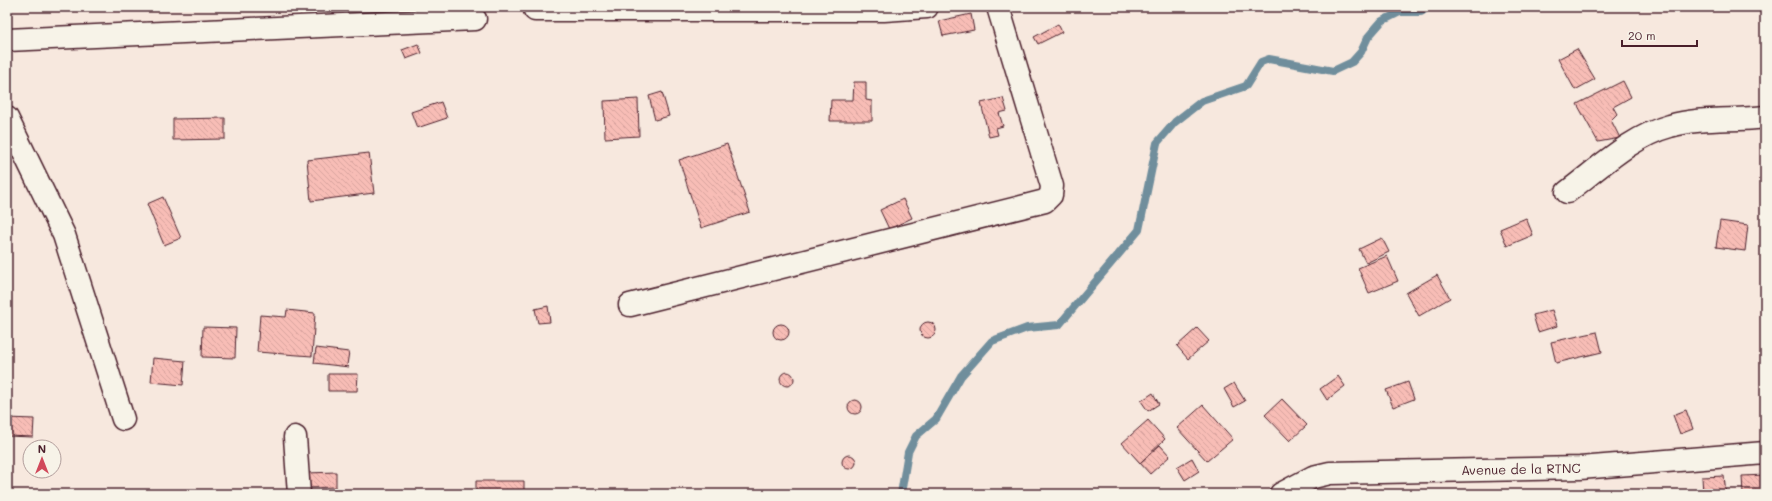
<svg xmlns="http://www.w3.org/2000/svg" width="1772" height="501" font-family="Mali,sans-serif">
<defs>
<pattern id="building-back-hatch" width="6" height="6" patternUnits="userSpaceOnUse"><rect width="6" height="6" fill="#f8bdb6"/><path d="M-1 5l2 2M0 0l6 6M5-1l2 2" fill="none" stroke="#d6a29d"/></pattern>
</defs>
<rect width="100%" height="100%" fill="#f7e8de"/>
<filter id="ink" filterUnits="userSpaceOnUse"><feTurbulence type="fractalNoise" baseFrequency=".025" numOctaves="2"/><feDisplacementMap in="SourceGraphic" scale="8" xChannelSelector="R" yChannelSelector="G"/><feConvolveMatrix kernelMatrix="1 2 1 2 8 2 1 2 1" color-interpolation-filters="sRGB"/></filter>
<g filter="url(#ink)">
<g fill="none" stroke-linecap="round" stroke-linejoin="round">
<path stroke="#708e9c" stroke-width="8" d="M901,494L908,452L916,436L936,419L961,376L992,341L1027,328L1059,325L1139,230L1157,143L1175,122L1202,101L1246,86L1261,62L1269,59L1333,71L1352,62L1361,52L1368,37L1382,21L1400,12H1421L1428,7"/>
</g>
<path fill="url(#building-back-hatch)" stroke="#4a1f2b" d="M971,14L974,30L943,36L939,21Z
M1058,24L1062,32L1038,44L1034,37Z
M418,44L422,53L406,59L402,50Z
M1577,49L1595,79L1575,90L1558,59Z
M1623,81L1631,97L1613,107L1617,114L1611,120L1620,138L1598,142L1577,104Z
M854,82H866V100L872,101V121H830L831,100H853Z
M662,92L669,116L655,120L649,96Z
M1003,98L1007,111L999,113L1003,126L996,128L998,135L989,137L981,103Z
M638,99L639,136L605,138L604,101Z
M441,102L447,118L417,128L411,112Z
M225,118V139L173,140V119Z
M727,144L750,212L701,228L679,160Z
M369,153L374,193L311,201L307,160Z
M163,197L181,238L164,245L147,204Z
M903,199L912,218L889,229L880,210Z
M1526,218L1533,235L1507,246L1500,229Z
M1720,221L1748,225L1745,251L1716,247Z
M1382,238L1389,252L1366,263L1359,249Z
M1387,256L1398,281L1369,293L1358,268Z
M1437,275L1450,298L1419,316L1406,293Z
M548,306L550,322L538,323L535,309Z
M287,310L315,313L312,356L257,352L260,315L286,317Z
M1552,310L1557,326L1538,332L1533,315Z
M920 330a8 8 0 1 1 16 0a8 8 0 1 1-16 0Z
M773 332a8 8 0 1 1 16 0a8 8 0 1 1-16 0Z
M203,327L236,328L235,358L202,357Z
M1197,328L1209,341L1188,359L1177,346Z
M1597,332L1602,352L1556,363L1551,342Z
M1762,342H1765V378H1764Z
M316,348L349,352L347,365L349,367L314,363Z
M153,358L185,361L183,385L151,382Z
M780 379a7 7 0 1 1 14 0a7 7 0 1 1-14 0Z
M328,374H358L357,391H328Z
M1338,376L1345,386L1327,400L1320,389Z
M1408,382L1414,399L1393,407L1386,390Z
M1234,383L1245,401L1234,407L1224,389Z
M1153,393L1159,404L1148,411L1141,401Z
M1282,399L1307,425L1290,441L1265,415Z
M848 407a7 7 0 1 1 14 0a7 7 0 1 1-14 0Z
M1203,405L1233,439L1207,461L1177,428Z
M1686,410L1693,429L1680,434L1673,415Z
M7,418L34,419L33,437L7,436Z
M1148,420L1165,439L1140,463L1122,443Z
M1160,445L1170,456L1150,474L1140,463Z
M842 462a7 7 0 1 1 14 0a7 7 0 1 1-14 0Z
M1192,458L1199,471L1185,480L1177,467Z
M336,472V487L307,488V473Z
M1765,475V494H1743L1742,476Z
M1724,476L1726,494H1703L1702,477Z
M476,481H524V494H476Z"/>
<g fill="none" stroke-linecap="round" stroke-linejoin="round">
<defs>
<path id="street" d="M535,10H884L927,7
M7,40L475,19
M7,118L64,235L123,419
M1567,192C1598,169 1632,136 1670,126C1700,117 1734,121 1765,117
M630,305L1045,201L1051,195L1052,186L998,7
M295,437L299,494
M1281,494L1313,477L1330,473L1580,468L1765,453"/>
</defs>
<use href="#street" stroke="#4a1f2b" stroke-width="25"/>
<use href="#street" stroke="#f7f3e8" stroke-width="22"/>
</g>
</g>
<g text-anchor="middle" stroke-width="4" stroke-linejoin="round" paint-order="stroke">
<g font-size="13" fill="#4a1f2b" stroke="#f7f3e8">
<text transform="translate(1521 469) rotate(-1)" y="5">Avenue de la RTNC</text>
</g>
</g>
<rect width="1772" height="501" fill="none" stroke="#f7f3e8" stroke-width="24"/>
<rect x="12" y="12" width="1748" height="477" fill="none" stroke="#4a1f2b" stroke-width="1.5" filter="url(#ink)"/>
<g transform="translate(42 459)"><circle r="19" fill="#f7f3e8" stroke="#b29e9c"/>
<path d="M0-3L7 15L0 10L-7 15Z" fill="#d1495b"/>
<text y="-6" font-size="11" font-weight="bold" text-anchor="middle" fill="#4a1f2b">N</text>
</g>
<path d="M1622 40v6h75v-6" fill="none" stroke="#4a1f2b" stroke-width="2"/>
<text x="1628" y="40" font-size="12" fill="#4a1f2b" stroke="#f7f3e8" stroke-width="3" paint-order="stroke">20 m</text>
</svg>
